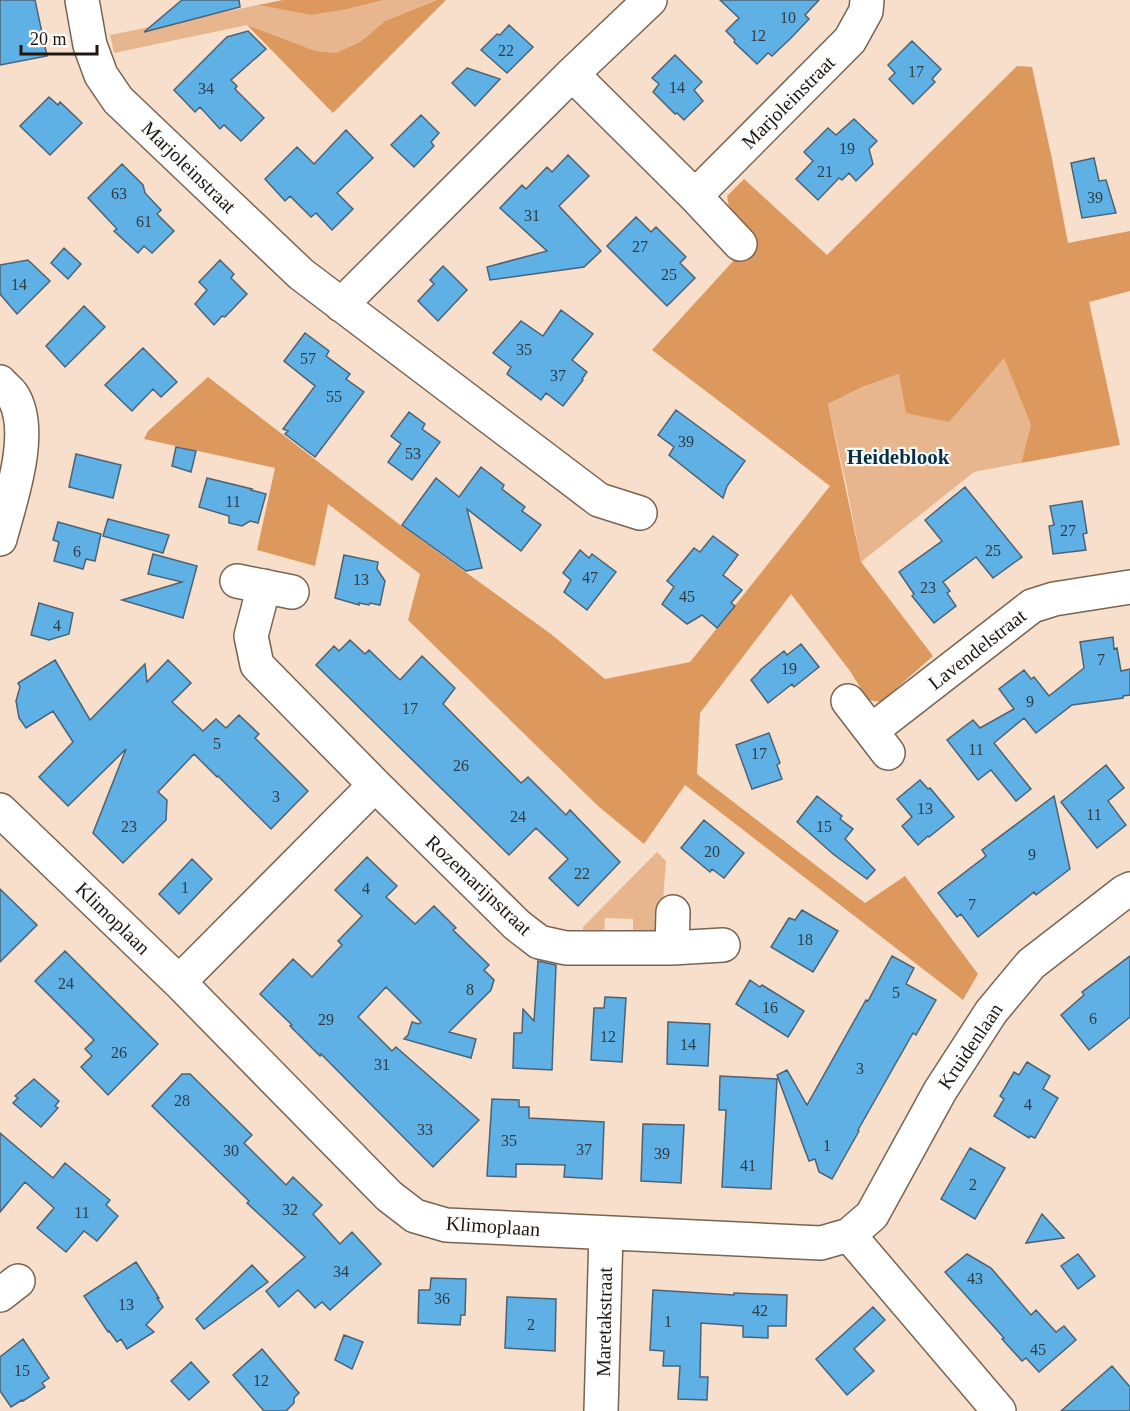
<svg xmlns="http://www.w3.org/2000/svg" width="1130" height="1411" font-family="'Times New Roman',serif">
<rect width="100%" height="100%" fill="#f7dfcc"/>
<path fill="#e7b68e" d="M384,0H437L385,21L360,42L336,53L316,51L247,25L114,53L110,35L258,5L311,15L343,10Z
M1005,358L1031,425L1021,463L974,472L861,562L847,488L828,404L862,387L899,374Z
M657,852L666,861L661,928L647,936H633V919L605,918L604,935H583V927Z"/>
<path fill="#dd995d" d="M283,0H384L343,10L311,15L258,5Z
M437,0H446L333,113L247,25L316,51L336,53L360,42L385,21Z
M1017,66L1032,67L1052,159L1068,243L1130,231V291L1089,302L1120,445L1021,463L1031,425L1004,358L949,422L906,413L899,374L862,387L828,404L861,562L933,656L881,702L868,700L850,671L791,594L700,713L697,774L865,903L905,876L978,974L963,1000L685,785L644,844L598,806L408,620L420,574L328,504L315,566L257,550L275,468L144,439L148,431L208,377L399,524L551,634L605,679L690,662L830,486L652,350L756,236L729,207L727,196L744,179L827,255Z"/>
<path fill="#5eb0e5" stroke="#4d6373" stroke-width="1.5" d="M0,0H35L47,56L0,65Z
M182,0H239L240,7L144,32Z
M720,0H819L805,15L809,19L791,38L772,56L768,53L757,64L734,42L735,40L726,31L739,18Z
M509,25L533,47L507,73L481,50L497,34L500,35Z
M248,31L266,49L231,80L237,86L235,89L264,118L241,141L224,125L220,129L200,107L195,112L174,90L227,37Z
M912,41L941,69L932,79L935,82L913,104L889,79L895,73L888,65Z
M675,55L702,82L694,90L703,101L684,120L677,113L675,114L653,92L659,84L652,78Z
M467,68L500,79L475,106L452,83Z
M49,97L58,105L60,102L82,123L50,155L20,126Z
M421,115L439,133L431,142L434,146L414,167L391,145Z
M854,119L877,141L869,149L873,164L856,181L849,173L842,180L839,178L818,200L796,179L813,161L804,152L828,128L836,135Z
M346,130L373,158L337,193L353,209L332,230L316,213L311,217L290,196L285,201L265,179L297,147L314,164Z
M568,155L589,176L559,206L601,251L584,267L490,280L487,267L547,251L500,208L522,185L526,189L547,167L552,172Z
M1094,158L1099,181L1106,180L1116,213L1082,218L1071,163Z
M122,164L143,185L145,193L161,210L157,214L174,231L152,253L144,246L138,253L114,231L117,229L88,198Z
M636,217L651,232L656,227L686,257L680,263L695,278L667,306L607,246Z
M64,248L81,264L68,279L51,263Z
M28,260L50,281L17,314L0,294V265Z
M220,260L234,274L231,278L247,294L225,317L222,316L214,325L195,304L207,290L199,282Z
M443,266L467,290L438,321L418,301L434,284L430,280Z
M84,306L105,327L65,367L46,346Z
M561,310L593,334L572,360L587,372L582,379L583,380L563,406L546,393L541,400L507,374L511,367L493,353L521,321L543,336Z
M305,333L329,351L326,356L350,374L346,379L364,392L315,457L285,434L288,431L283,429L315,386L284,361Z
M143,348L177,382L161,397L153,389L132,411L105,385Z
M676,410L745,461L727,486L723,498L669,455L674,447L658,435Z
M409,412L425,424L422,429L440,442L412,480L388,462L401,444L391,436Z
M176,447L196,451L191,472L172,466Z
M76,454L121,465L113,498L69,487Z
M481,467L504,485L502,489L525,507L522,511L541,525L521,551L467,509L482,568L466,571L402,525L436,478L459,497Z
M207,478L252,489L251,490L266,494L258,523L250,521L242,526L229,523V516L199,507Z
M965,487L1022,557L993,578L976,557L943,582L950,591L947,593L956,606L934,623L912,596L914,594L899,572L942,541L925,520Z
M1082,501L1087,533L1083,534L1086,550L1053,554L1049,526L1054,525L1050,506Z
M108,519L169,535L163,553L103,536Z
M58,522L101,534L95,561L86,559L83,569L54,561L59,542L53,540Z
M713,536L738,555L723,575L742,590L731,603L735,606L717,628L702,615L687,624L662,604L674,587L667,581L694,548L700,552Z
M580,550L589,558L592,554L616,572L587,610L564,592L571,580L563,573Z
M153,554L197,566L183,618L122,600L182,582L148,574Z
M344,555L378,562L377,569L385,581L380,605L370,603L369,605L359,603V605L335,598Z
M39,603L73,613L69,634L49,640L31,635Z
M1113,637L1114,649L1117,648L1121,671L1130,669V695L1123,696V698L1072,705L1036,733L1024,718L994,743L1031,789L1016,801L991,770L978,780L947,740L973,720L980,728L1014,709L999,689L1024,670L1031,679L1034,677L1049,696L1084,668L1080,642Z
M350,640L365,654L369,650L400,680L422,656L455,688L443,704L521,783L528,777L566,815L570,810L620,862L578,906L549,878L568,859L536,828L509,855L316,665L334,646L339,651Z
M801,644L819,667L794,687L792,684L768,703L751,680L760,671V670L784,651L787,655Z
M55,660L90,720L145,664L147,682L168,660L191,683L172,702L203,731L216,719L226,728L239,715L259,734L255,738L308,791L271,829L218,776L217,777L194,754L158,792L167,800L166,820L123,863L93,833L126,749L68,806L39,777L73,742L53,711L26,728L19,718L16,701L20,687L18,683Z
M769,733L780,763L777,765L782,779L752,789L736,745Z
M1106,765L1124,788L1108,801L1126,825L1097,848L1061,802Z
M920,780L928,789L930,788L954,817L929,837L928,836L918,845L902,826L912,817L897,799Z
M817,796L842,816L840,819L853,829L845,839L875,870L867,879L833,854L797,822Z
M1054,796L1070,869L1036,895L1034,892L978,937L961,914L957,917L938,893L986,856L982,850Z
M704,820L744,853L724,878L712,869L710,872L681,848Z
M367,857L397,886L386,897L415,924L434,906L456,928L453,930L489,965L484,970L494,980L491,990L449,1032L476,1039L471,1058L404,1039L408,1035L412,1022L419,1024L421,1022L386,987L358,1017L392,1051L396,1047L479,1120L433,1167L321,1054L320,1056L290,1026L292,1025L260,994L293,959L312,977L342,945L338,941L362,916L335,890Z
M192,859L212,879L179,914L159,894Z
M0,889L37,925L0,962Z
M802,910L838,931L813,972L771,947L789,918L795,920Z
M65,951L158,1044L108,1095L81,1067L92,1056L85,1049L94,1040L35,981Z
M892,956L914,968L906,984L936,1000L916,1035L913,1033L858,1130L859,1131L832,1179L819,1172L815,1159L809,1161L777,1075L787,1070L807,1105L866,1000L868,1001Z
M1130,956V1017L1089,1050L1061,1015L1084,995L1082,992Z
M538,961L556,965L552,1070L513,1068L514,1033H522L523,1009L534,1021Z
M750,980L760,987L762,985L804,1011L788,1037L736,1004Z
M605,997L626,998L622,1062L591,1060L594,1008H604Z
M668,1022L710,1024L708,1066L667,1064Z
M1027,1062L1050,1076L1043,1089L1058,1098L1035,1138L1030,1136L1029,1138L994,1116L1004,1099L1000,1096L1014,1072L1019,1075Z
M182,1074H190L252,1135L244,1143L286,1185L293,1177L322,1205L313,1214L340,1244L352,1232L381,1264L330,1310L322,1302L315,1308L298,1290L279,1307L266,1291L305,1257L247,1203L249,1201L152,1106Z
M720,1076L777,1079L771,1189L722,1187L726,1110H719Z
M34,1079L59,1101L55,1106L58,1108L41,1127L13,1103L18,1098L15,1096Z
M492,1099L519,1100V1107H529V1118L604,1122L602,1179L564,1177L565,1165L516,1164V1177L487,1176Z
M643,1124L684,1125L681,1183L641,1181Z
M0,1133L53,1178L65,1163L110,1200L106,1205L118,1216L97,1241L84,1231L66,1252L37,1228L54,1208L25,1182L0,1212Z
M970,1148L1005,1168L975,1219L941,1199Z
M1042,1214L1064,1238L1026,1243Z
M967,1254L991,1268L1031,1315L1036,1310L1056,1332L1064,1326L1076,1340L1039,1372L1026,1358L1022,1361L1002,1339L1004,1338L945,1272Z
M1078,1254L1095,1276L1078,1289L1061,1266Z
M136,1262L159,1298H157L163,1307L146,1325L154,1332L127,1349L121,1339L117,1342L109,1331L108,1332L84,1296Z
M252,1265L268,1282L204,1329L196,1319Z
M431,1278L466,1279L465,1315H461L460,1325L418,1323L419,1290H430Z
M653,1290L734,1295V1293L787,1295L786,1326H768V1338L743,1337V1326L701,1323L700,1377H708L707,1400L678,1399L680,1366H663L664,1351L650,1350Z
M507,1297L556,1299L555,1351L505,1348Z
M873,1307L885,1320L854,1349L874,1371L847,1395L816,1359Z
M344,1335L363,1342L352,1369L335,1360Z
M23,1339L49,1378L42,1383L45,1387L23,1401L22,1400L11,1407L0,1391V1357Z
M262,1349L299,1393L294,1398V1403L286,1411H264L233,1375Z
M191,1362L209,1382L189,1400L171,1381Z
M1112,1366L1130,1387V1411H1061Z"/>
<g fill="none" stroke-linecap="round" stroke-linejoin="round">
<defs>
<path id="minor" d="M82,0L90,45L101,75L118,100L301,274L599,500L640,513
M572,74L695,196L740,244
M695,196L850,40L866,11L867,0
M341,305L572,74L650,0
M0,382C4,387 10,391 13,396C35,432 10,501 0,539
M237,581L292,592
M264,586L251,636L257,665L375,785L517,925L539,942L566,948H672L723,945
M848,701L888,753
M871,731L1032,606L1054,599L1130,587
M0,810L179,982L389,1196L415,1216L446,1225L821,1243L849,1235L872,1215L940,1091L991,1012L1031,964L1124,892L1130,889
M672,948L673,912
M179,982L375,785
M849,1235L999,1411
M0,1295L18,1281
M601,1411L606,1233"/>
</defs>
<use href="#minor" stroke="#786453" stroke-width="36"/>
<use href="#minor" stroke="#fff" stroke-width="33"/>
</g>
<g text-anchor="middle" stroke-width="4.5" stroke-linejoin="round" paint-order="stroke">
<g font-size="16" fill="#303d45">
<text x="788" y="23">10</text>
<text x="758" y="41">12</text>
<text x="506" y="56">22</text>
<text x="916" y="77">17</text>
<text x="677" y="93">14</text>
<text x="206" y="94">34</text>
<text x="847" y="154">19</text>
<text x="825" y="177">21</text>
<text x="119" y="199">63</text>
<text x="1095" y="203">39</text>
<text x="532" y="221">31</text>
<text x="144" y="227">61</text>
<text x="640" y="252">27</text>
<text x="669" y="280">25</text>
<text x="19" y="290">14</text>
<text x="524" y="355">35</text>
<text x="308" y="364">57</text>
<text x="558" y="381">37</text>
<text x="334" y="402">55</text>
<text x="686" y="447">39</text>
<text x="413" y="459">53</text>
<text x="233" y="507">11</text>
<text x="1068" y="536">27</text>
<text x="993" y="556">25</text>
<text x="77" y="557">6</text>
<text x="590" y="583">47</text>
<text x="361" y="585">13</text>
<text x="928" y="593">23</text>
<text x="687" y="602">45</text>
<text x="57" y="631">4</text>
<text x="1101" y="665">7</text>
<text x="789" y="674">19</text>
<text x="1030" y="707">9</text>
<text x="410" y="714">17</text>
<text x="217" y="749">5</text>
<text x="976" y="755">11</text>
<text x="759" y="759">17</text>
<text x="461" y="771">26</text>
<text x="276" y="802">3</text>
<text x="925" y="814">13</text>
<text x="1094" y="820">11</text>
<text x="518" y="822">24</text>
<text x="129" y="832">23</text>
<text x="824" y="832">15</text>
<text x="712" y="857">20</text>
<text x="1032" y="860">9</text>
<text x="582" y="879">22</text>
<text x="185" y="893">1</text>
<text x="366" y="894">4</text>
<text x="972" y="910">7</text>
<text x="805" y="945">18</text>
<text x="66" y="989">24</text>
<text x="470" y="995">8</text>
<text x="896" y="998">5</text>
<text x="770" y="1013">16</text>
<text x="1093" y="1024">6</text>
<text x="326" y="1025">29</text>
<text x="608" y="1042">12</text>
<text x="688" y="1050">14</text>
<text x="119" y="1058">26</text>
<text x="382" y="1070">31</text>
<text x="860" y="1074">3</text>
<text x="182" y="1106">28</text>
<text x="1028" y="1110">4</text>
<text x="425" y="1135">33</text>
<text x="509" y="1146">35</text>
<text x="827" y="1151">1</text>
<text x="584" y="1155">37</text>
<text x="231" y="1156">30</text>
<text x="662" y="1159">39</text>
<text x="748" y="1171">41</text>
<text x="973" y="1190">2</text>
<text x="290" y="1215">32</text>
<text x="82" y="1218">11</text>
<text x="341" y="1277">34</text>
<text x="975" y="1284">43</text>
<text x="442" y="1304">36</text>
<text x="126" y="1310">13</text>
<text x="760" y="1316">42</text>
<text x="668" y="1327">1</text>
<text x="531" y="1330">2</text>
<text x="1038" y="1355">45</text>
<text x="22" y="1376">15</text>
<text x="261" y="1386">12</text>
</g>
<g font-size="20" fill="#201710" stroke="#fff">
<text transform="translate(788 102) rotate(-45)" y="7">Marjoleinstraat</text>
<text transform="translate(189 167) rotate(44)" y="7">Marjoleinstraat</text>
<text transform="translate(977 649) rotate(-38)" y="7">Lavendelstraat</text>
<text transform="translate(479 885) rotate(43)" y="7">Rozemarijnstraat</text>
<text transform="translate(113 918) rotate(44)" y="7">Klimoplaan</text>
<text transform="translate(970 1046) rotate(-56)" y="7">Kruidenlaan</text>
<text transform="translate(493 1226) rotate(4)" y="7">Klimoplaan</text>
<text transform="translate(604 1322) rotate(-89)" y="7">Maretakstraat</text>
</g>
<g font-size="21" font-weight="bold" fill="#083047" stroke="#fff">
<text x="898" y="464">Heideblook</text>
</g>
</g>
<path d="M21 45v9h76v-9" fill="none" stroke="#201710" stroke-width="3"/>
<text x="30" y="45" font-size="18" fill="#201710" stroke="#ffffff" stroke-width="4.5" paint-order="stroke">20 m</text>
</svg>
